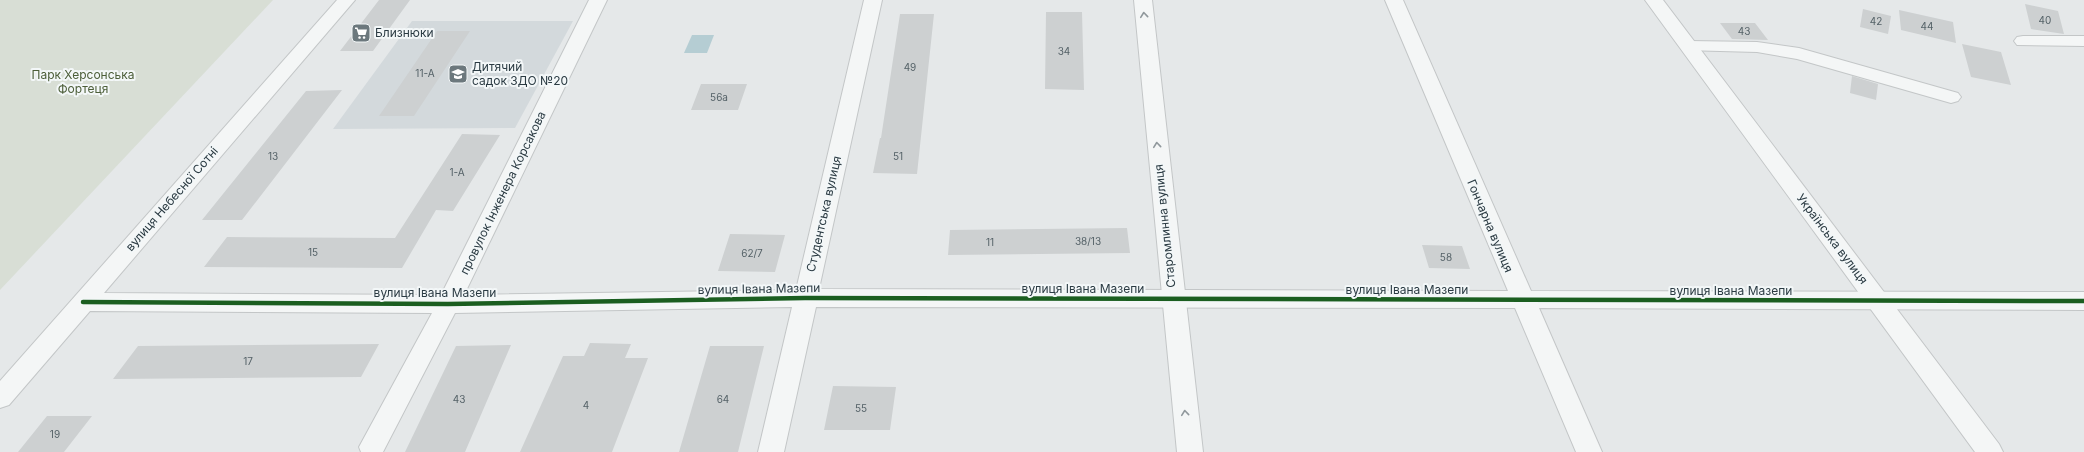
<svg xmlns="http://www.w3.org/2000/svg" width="2084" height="452" font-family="Inter,sans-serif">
<rect width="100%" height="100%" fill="#e5e8e9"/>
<path fill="#d3d9dc" d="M412,21H573L515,128L333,129Z"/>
<path fill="#d8ded5" d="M0,0H273L0,290Z"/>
<path fill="#b5cdd3" d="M692,35H714L707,53H684Z"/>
<path fill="#cdd0d1" d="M379,0H410L373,51H340Z
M2025,4L2058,11L2064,34L2031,29Z
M1863,9L1891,16L1888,34L1860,27Z
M1899,10L1953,22L1956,43L1901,30Z
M1046,12H1082L1084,90L1045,89Z
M900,14H934L917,174L873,173L880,138H881Z
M1720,23H1755L1768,40L1732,39Z
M437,31H470L414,116H379Z
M1962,44L2001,52L2011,85L1971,77Z
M1852,76L1878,84L1876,100L1850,93Z
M701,84H747L738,110H691Z
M342,90L242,220H202L306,91Z
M462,134L500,135L453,211L436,210L402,268L204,267L227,237L395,238Z
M1127,228L1130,253L948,255L950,230Z
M730,234L785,235L775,272L718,271Z
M1422,245L1462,246L1470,269L1429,268Z
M590,343L631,344L625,358H648L612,452H520L563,356H584Z
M379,344L361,377L113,379L138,346Z
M511,345L465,452H405L456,346Z
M710,346H764L738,452H679Z
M833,386L896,387L890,430H824Z
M47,416H92L64,452H18Z"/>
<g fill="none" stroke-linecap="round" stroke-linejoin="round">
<defs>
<path id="minor" d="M337,0H355L104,293L441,295L589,0H607L464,295L796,290L864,0H882L819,289L1508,291L1385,0H1403L1531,291L2084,292V310L1539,308L1602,452H1576L1515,308L816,307L784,452H758L792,307L455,313L383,452H361L359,447L432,313L90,311L9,405L0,408V381Z
M2023,36H2084V46L2017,45L2014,41L2017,37Z
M1689,41L1757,42L1799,48L1958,93L1961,97L1958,101L1951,103L1797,59L1757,52L1683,50L1680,46L1683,42Z"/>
<path id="tertiary" d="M1134,0H1152L1203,452H1177Z
M1645,0H1663L1999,444L2003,452H1975Z"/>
</defs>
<use href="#minor" stroke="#c3c6c7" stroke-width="2"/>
<use href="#tertiary" stroke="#c3c6c7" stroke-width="2"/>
<use href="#minor" fill="#f4f6f6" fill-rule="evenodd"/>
<use href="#tertiary" fill="#f4f6f6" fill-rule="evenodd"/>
<defs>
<path id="cycleway" d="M83,302L448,304L805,298L2084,301"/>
</defs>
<use href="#cycleway" stroke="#f3f7f8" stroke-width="7"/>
<use href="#cycleway" stroke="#1b5e20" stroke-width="4.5"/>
</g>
<defs><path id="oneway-chevron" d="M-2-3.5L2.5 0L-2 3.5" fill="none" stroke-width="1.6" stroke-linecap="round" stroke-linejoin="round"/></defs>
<g stroke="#90989c">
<use href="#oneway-chevron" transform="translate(1144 15) rotate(-96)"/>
<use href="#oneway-chevron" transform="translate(1157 145) rotate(-96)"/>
<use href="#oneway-chevron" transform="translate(1185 413) rotate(-96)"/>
</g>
<defs>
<symbol id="supermarket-square" viewBox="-11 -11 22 22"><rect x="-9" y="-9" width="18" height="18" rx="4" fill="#6c787d" stroke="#f3f7f8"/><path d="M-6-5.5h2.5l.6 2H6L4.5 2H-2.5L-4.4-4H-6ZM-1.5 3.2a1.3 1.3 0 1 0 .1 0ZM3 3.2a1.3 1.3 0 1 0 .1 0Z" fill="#fff"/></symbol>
<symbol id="school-square" viewBox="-11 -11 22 22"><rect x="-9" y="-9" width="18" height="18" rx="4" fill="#6c787d" stroke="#f3f7f8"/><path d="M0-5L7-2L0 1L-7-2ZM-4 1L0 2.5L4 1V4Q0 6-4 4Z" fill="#fff"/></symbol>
</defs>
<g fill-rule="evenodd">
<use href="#supermarket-square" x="350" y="22" width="22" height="22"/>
<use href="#school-square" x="447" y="63" width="22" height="22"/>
</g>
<g text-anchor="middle" stroke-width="4" stroke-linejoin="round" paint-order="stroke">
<g font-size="10" fill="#546167">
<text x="2045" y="24">40</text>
<text x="1876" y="25">42</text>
<text x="1927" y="30">44</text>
<text x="1744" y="35">43</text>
<text x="1064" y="55">34</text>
<text x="910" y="71">49</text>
<text x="425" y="77">11-А</text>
<text x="719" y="101">56а</text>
<text x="273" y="160">13</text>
<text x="898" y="160">51</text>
<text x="457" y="176">1-А</text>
<text x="1088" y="245">38/13</text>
<text x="990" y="246">11</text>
<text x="313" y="256">15</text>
<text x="752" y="257">62/7</text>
<text x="1446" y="261">58</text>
<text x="248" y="365">17</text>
<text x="459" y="403">43</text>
<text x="723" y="403">64</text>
<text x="586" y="409">4</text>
<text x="861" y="412">55</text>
<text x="55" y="438">19</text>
</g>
<g font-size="12" fill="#2b3b43" stroke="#f3f7f8" text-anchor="start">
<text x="375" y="37">Близнюки</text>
<text x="472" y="71">Дитячий<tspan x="472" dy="14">садок ЗДО №20</tspan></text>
</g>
<g font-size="12" fill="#4c5e39" stroke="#f3f7f8">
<text x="83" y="79">Парк Херсонська<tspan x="83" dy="14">Фортеця</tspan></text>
</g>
<g font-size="12" fill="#2b3b43" stroke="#f3f7f8">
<text transform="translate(503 193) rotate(-64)" y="4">провулок Інженера Корсакова</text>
<text transform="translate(172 199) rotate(-49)" y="4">вулиця Небесної Сотні</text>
<text transform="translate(824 214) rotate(-77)" y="4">Студентська вулиця</text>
<text transform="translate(1165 226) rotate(-96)" y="4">Старомлинна вулиця</text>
<text transform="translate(1490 226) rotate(67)" y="4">Гончарна вулиця</text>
<text transform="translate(1832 239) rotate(53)" y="4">Українська вулиця</text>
<text transform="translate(759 289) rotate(-1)" y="4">вулиця Івана Мазепи</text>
<text x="1083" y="293">вулиця Івана Мазепи</text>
<text x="1407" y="294">вулиця Івана Мазепи</text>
<text x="1731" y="295">вулиця Івана Мазепи</text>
<text x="435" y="297">вулиця Івана Мазепи</text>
</g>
</g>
</svg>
